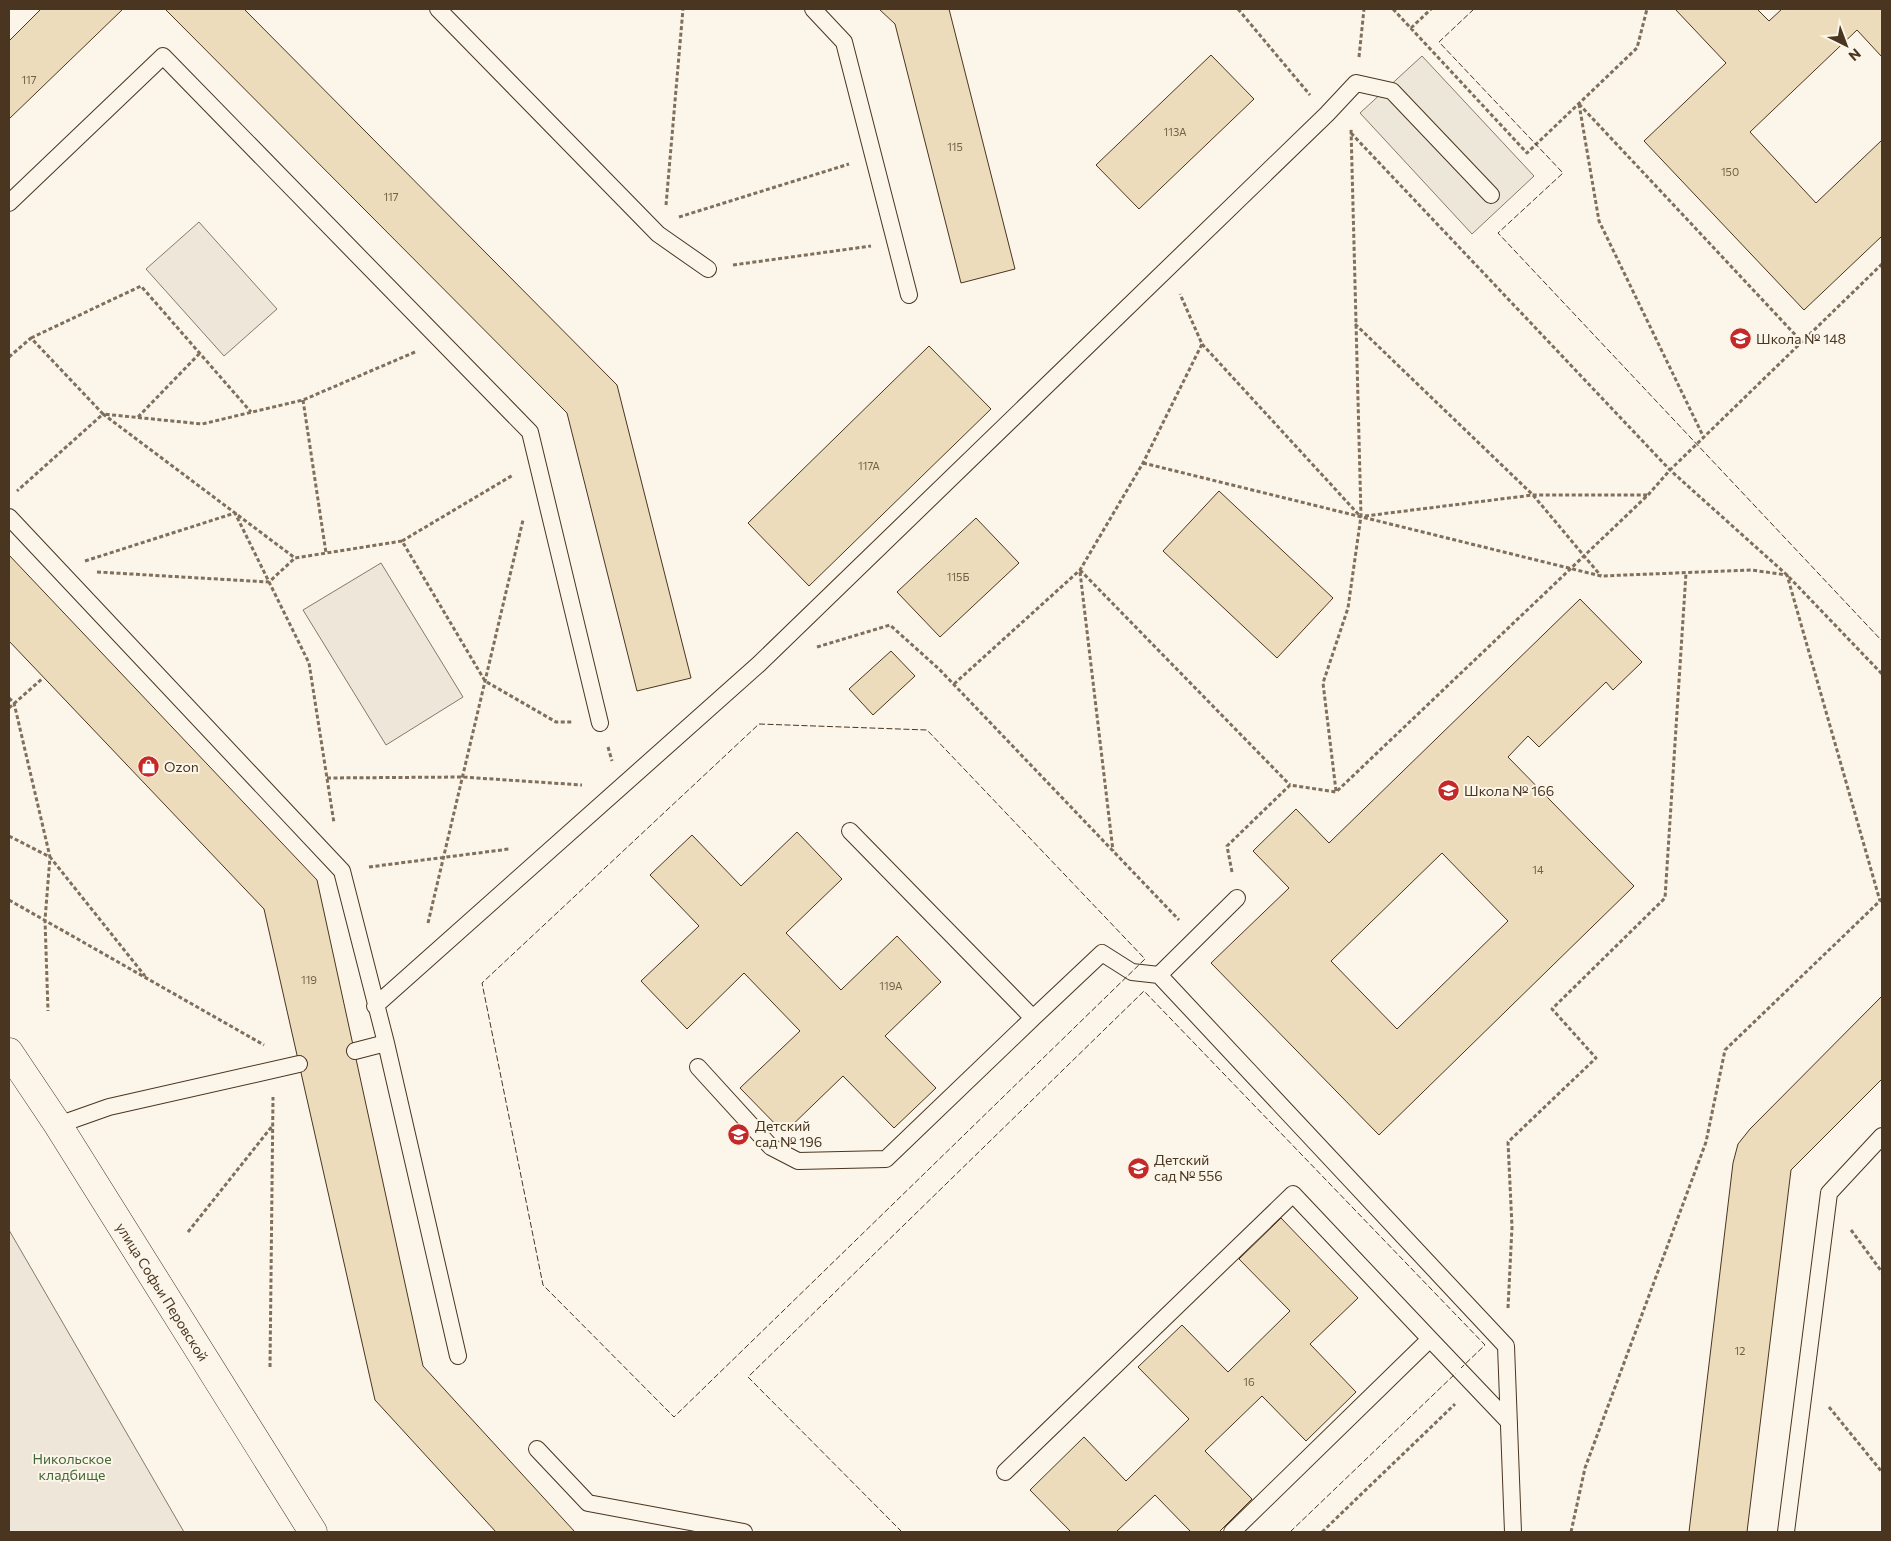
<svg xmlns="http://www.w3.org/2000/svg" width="1891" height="1541" font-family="Commissioner,sans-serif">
<rect width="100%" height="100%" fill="#fbf6e9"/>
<path fill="#ede6d9" stroke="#887966" d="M199,222L277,309L224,356L146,269Z
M381,563L463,697L386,745L303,610Z
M9,1230L184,1532H9Z"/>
<path fill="#ede7d9" stroke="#887966" d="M1422,56L1534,176L1472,234L1360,113Z"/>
<path fill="#ecdcbc" stroke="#4a3520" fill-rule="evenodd" d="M41,9H123L9,119V41Z
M165,9H244L617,385L691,678L637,691L567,413Z
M879,9H949L1015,269L961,283L895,24Z
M1675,9H1757L1769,21L1782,9H1882V57L1857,30L1750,132L1816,203L1882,140V236L1804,310L1644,141L1726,63Z
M1211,55L1254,99L1139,209L1096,165Z
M929,346L991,409L809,586L748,523Z
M1219,491L1333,598L1277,658L1163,551Z
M976,518L1019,563L940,637L897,592Z
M9,555L317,880L423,1366L575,1532H496L375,1400L264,909L9,641Z
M1580,599L1642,662L1613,690L1606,682L1539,747L1528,736L1508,757L1634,886L1379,1135L1211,963L1289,888L1253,851L1296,809L1329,843ZM1442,853L1508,921L1397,1029L1331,961Z
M891,651L915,676L873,715L849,689Z
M797,832L842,879L786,933L841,990L897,936L941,982L885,1036L936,1088L894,1128L843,1076L784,1133L740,1088L800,1031L744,973L687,1029L641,981L699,926L650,875L692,835L741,886Z
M1882,996V1079L1791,1170L1747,1532H1689L1733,1163L1738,1144L1750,1129Z
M1281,1218L1358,1298L1310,1344L1356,1392L1306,1441L1262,1396L1205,1451L1252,1499L1219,1532H1191L1155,1495L1116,1532H1071L1030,1490L1084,1437L1126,1481L1189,1419L1138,1367L1182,1325L1228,1372L1290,1311L1239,1259Z"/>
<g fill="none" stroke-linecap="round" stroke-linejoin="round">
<defs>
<path id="service" d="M438,9L658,234L708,269
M813,9L844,42L909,295
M9,203L163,56L530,432L600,723
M9,517L342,871L386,1043L458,1356
M1159,975L1237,898
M375,1006L759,664L1327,114L1356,83L1392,91L1491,195
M1033,1018L1102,953L1132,972L1159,975L1506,1346L1513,1532
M355,1051L386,1043
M698,1067L771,1147L798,1161L886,1159L1033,1018L850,831
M58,1125L109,1107L299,1064
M1430,1339L1509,1422
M537,1449L588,1503L744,1532
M1005,1472L1293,1194L1430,1339L1232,1532
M1786,1532L1829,1193L1882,1136"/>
<path id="tertiary" d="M9,1052L58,1125L313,1532"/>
</defs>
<use href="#service" stroke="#4a3520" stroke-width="18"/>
<use href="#tertiary" stroke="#4a3520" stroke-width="29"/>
<path stroke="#7f6f5c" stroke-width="3" stroke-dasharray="4 2.5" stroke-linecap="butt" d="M1238,9L1310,95
M1393,9L1527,153L1637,48L1647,9
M1411,28L1431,9
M1359,57L1364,9
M1579,104L1599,221L1704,438
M1579,104L1802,342
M1351,133L1670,470L1787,575L1882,674
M666,205L683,9
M679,217L849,164
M733,265L871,246
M1355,324L1533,495L1601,576
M31,338L141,286L251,412
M1202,344L1359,515
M415,352L303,400L202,424L103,414L295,558L402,541L485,681L556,722H572
M9,357L31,338L103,414L17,491
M303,400L326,553
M138,417L200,353
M1143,463L1601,576L1751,570L1787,575L1880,901
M1365,516L1533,495H1647
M402,541L513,475
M85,561L235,513L309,663L334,823
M1080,570L1290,785
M97,572L269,582L295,558
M1080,572L1113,851
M817,647L890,625L939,669L1179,920
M954,684L1080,570L1143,463L1202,344L1180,294
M9,698L14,703L50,857L45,920L48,1011
M9,708L43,678
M608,747L612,761
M327,778L462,777L582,785
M1336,791L1323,683L1348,608L1361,516L1351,128
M9,836L50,857L145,976
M369,867L509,849
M1232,872L1227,846L1290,785L1336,792L1648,495L1670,470L1882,264
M9,900L264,1045
M428,923L523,520
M1851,1230L1882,1272
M188,1232L273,1125
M1508,1308L1512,1227L1508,1142L1596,1058L1552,1009L1665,898L1686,573
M270,1367L273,1097
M1829,1407L1882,1472
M1322,1532L1455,1404
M1571,1532L1585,1468L1706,1142L1725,1050L1882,899"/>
<use href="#service" stroke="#fbf6e9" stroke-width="16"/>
<use href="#tertiary" stroke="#fbf6e9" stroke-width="28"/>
<path stroke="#4a3520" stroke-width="1" stroke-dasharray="6 2.5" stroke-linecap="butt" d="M1474,9L1439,42L1563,173L1498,233L1882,641
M759,724L927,730L1145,959L674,1417L543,1285L482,983Z
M902,1532L748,1377L1144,991L1485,1345L1461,1368
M1290,1532L1456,1373"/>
</g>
<defs>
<symbol id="school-disc" viewBox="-11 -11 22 22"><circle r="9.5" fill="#c62828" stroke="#fbf6e9"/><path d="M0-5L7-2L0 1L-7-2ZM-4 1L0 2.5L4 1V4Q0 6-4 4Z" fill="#fff"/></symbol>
<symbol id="shop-disc" viewBox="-11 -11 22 22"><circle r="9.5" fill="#c62828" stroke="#fbf6e9"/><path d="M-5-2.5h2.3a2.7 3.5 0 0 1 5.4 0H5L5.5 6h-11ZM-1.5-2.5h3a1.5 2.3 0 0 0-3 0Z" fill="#fff"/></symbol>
</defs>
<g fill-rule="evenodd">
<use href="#school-disc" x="1728" y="326" width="25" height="25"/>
<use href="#shop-disc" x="136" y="754" width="25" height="25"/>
<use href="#school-disc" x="1436" y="778" width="25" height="25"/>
<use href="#school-disc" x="726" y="1122" width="25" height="25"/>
<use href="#school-disc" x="1126" y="1156" width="25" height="25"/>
</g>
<g text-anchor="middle" stroke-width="4" stroke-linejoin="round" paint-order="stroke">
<g font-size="11" fill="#725f47">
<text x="29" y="84">117</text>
<text x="1175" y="136">113А</text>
<text x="955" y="151">115</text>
<text x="1730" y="176">150</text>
<text x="391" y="201">117</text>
<text x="869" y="470">117А</text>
<text x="958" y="581">115Б</text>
<text x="1538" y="874">14</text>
<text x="309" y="984">119</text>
<text x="891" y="990">119А</text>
<text x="1740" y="1355">12</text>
<text x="1249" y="1386">16</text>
</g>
<g font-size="14" fill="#4a3520" stroke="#fbf6e9" text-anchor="start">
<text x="1756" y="344">Школа № 148</text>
<text x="164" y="772">Ozon</text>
<text x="1464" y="796">Школа № 166</text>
<text x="755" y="1131">Детский<tspan x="755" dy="16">сад № 196</tspan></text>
<text x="1154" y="1165">Детский<tspan x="1154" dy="16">сад № 556</tspan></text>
</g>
<g font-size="14" fill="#4a3520" stroke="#fbf6e9">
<text transform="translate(162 1292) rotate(58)" y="5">улица Софьи Перовской</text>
</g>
<g font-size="14" fill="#436837" stroke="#fbf6e9">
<text x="72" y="1464">Никольское<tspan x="72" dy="16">кладбище</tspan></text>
</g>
</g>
<rect width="1891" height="1541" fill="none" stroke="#4a3520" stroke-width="20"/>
<g transform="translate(1846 45) rotate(138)" stroke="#fbf6e9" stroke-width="4" paint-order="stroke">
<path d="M0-4L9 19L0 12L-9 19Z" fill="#4a3520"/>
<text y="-8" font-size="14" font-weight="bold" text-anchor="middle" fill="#4a3520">N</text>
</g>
</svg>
